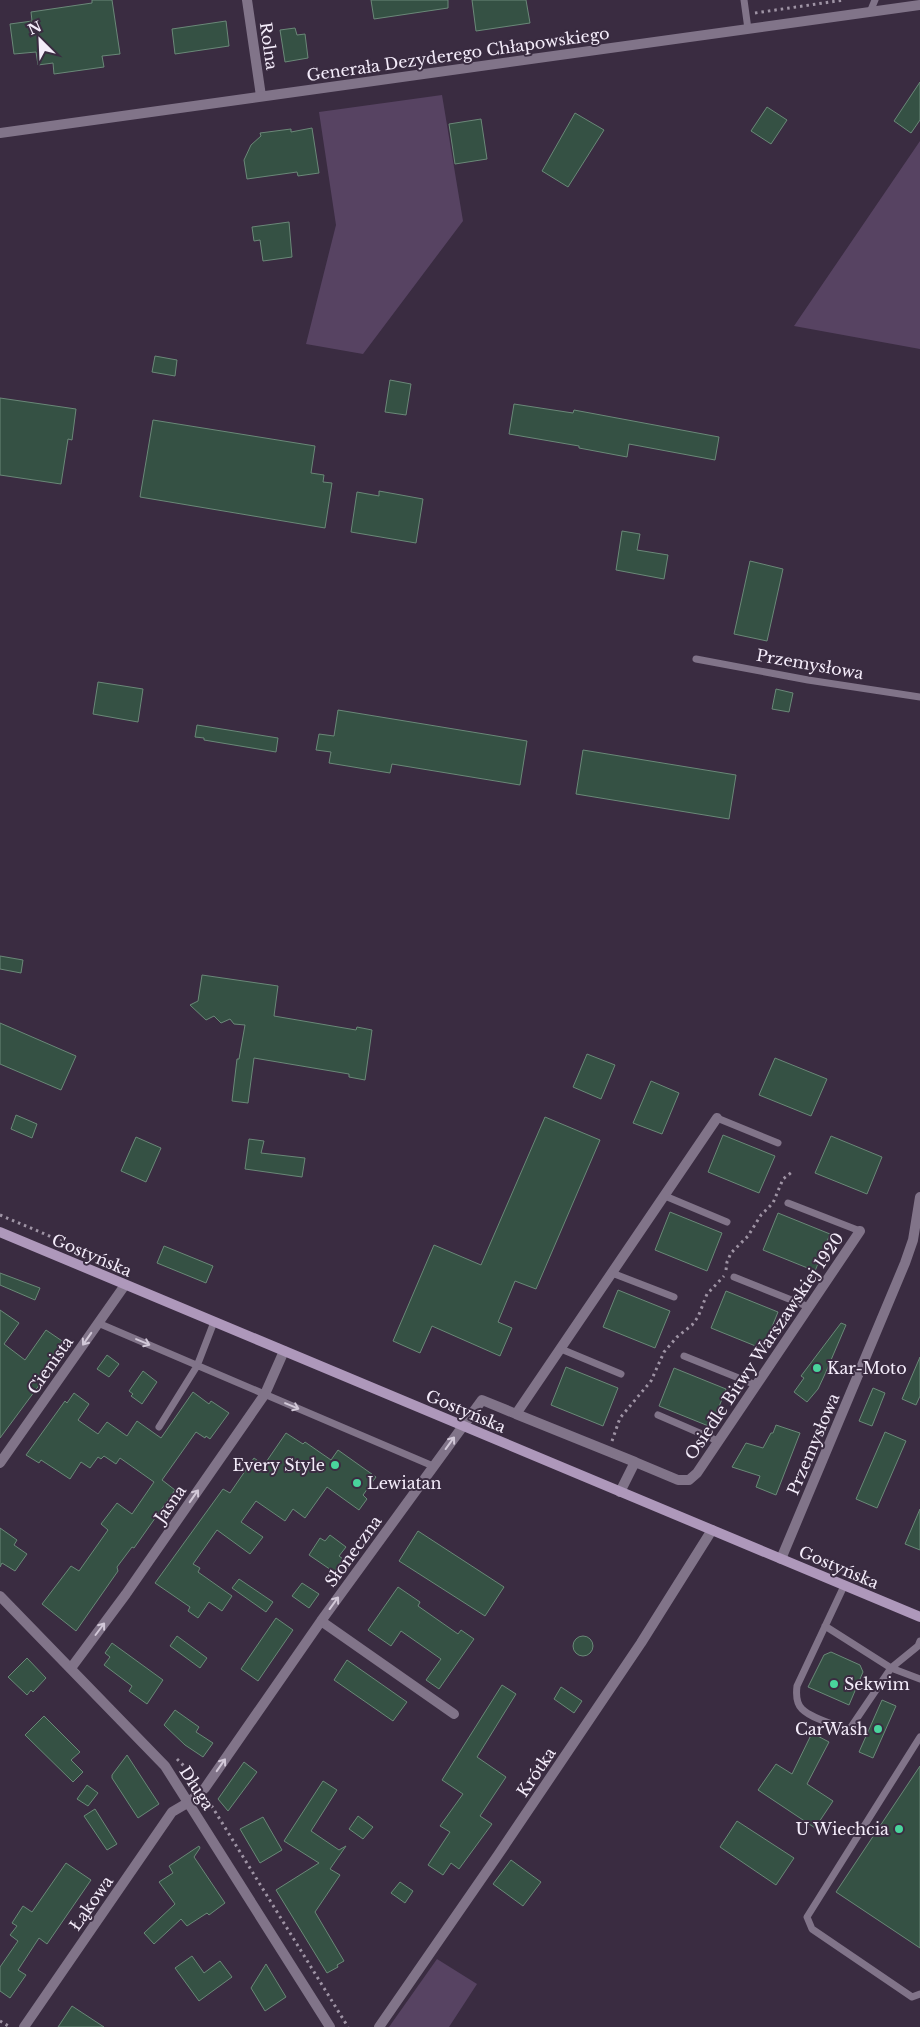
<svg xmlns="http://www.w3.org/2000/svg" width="920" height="2027" font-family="'Libre Baskerville',serif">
<rect width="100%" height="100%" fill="#3a2c41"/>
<path fill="#574362" d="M442,95L463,221L363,354L306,344L336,225L319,112Z
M920,141V349L794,326Z
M437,1959L477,1984L449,2027H389Z"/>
<path fill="#355144" stroke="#6a8878" d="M92,0H112L120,54L102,56L104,67L54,74L53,63L38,65L36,52L14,54L10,24L32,21L31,12L92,3Z
M371,0H448V8L374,19Z
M472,0H526L530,23L476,31Z
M226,21L229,46L175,54L172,29Z
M295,28L297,35L305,34L308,58L285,62L280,30Z
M920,82V120L911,133L894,121Z
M767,107L787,120L771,144L751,131Z
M575,113L604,130L568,187L542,171Z
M481,119L487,159L455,164L449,124Z
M312,128L319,173L298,176L297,172L247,179L244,160L251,145L261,136L260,133L291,129V132Z
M289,222L292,257L263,261L260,240L254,241L252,227Z
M155,356L177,360L175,376L152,372Z
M390,380L411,384L406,415L385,412Z
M0,398L76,409L72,440L68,439L61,484L0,475Z
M514,404L573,413L574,410L719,437L715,460L629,444L627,457L579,448V446L509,434Z
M153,420L315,446L311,473L324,475L323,482L332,483L325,528L140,497Z
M379,491L423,499L416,543L351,532L357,492L379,496Z
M622,531L640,534L637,550L668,555L664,579L616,570Z
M750,561L783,569L767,641L734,634Z
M98,682L143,689L138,722L93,714Z
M776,689L793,693L789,712L772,709Z
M338,710L527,741L520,785L392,764L390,773L329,763L331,752L316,750L319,734L334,736Z
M197,725L278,738L276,752L204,740V738L195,737Z
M583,750L736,775L729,819L576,794Z
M0,956L23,960L21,973L0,969Z
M202,975L278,986L274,1016L356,1030L357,1027L372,1030L365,1080L349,1077V1074L254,1058L248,1103L232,1101L237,1059H239L245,1025L234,1024L230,1019L221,1023L214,1016L206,1020L190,1005L198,1001Z
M0,1023L76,1056L61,1090L0,1064Z
M587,1054L615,1065L601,1099L573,1087Z
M775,1058L827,1079L811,1116L759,1095Z
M651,1081L679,1093L662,1134L633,1123Z
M16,1115L37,1124L32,1138L11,1129Z
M545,1117L600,1140L536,1289L515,1281L498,1322L512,1328L500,1356L432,1326L420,1353L393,1341L434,1245L481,1265Z
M723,1135L775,1156L759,1193L708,1172Z
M831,1136L882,1157L867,1194L815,1173Z
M136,1137L161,1148L146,1182L121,1171Z
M249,1139L264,1141L261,1153L305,1158L302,1177L245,1169Z
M670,1212L722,1233L707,1271L655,1250Z
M778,1213L830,1234L815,1271L763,1250Z
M164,1246L213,1266L206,1283L157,1263Z
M0,1273L40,1288L35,1300L0,1285Z
M618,1290L670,1311L655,1348L603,1327Z
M726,1291L778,1312L763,1349L711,1328Z
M0,1310L19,1323L4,1344L25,1360L46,1330L65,1343L40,1379L43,1380L0,1438Z
M841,1323L846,1325L825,1374L818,1389L807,1402L794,1392L804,1378L801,1376Z
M107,1355L119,1364L109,1377L97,1369Z
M920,1357V1396L916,1405L902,1399Z
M566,1367L618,1388L603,1426L551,1405Z
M674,1368L726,1389L711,1427L659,1406Z
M143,1371L157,1382L142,1404L131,1396L133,1394L129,1391Z
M873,1388L885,1393L872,1426L859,1421Z
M193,1392L209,1404L211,1401L229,1413L210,1439L206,1436L205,1438L196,1432L162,1480L175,1490L134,1548L132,1547L117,1567L118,1571L76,1631L42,1604L71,1566L79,1571L108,1530L101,1524L117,1503L132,1514L154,1482L120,1458L116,1464L104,1456L101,1459L98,1457L90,1468L81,1462L70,1479L41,1460L39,1463L26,1455L65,1401L67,1403L74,1393L89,1404L78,1420L98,1434L107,1422L127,1436L137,1421L161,1438Z
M776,1425L800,1433L776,1495L756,1487L760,1476L732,1467L746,1443L763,1448L771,1433H773Z
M885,1432L906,1441L877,1508L856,1499Z
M286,1433L303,1444L305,1442L331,1460L338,1450L376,1477L363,1495L367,1499L359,1510L327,1487L305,1518L293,1509L285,1521L256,1501L241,1522L263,1537L250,1554L217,1530L193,1564L200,1568L198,1572L232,1596L222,1611L209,1602L198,1618L188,1611L190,1607L155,1583L223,1489L230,1493L254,1458L264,1465Z
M920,1509V1550L905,1544Z
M0,1528L17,1540L14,1545L27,1554L15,1571L2,1563L0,1567Z
M418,1531L504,1587L485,1616L399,1561Z
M330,1535L346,1547L339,1556L343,1559L334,1572L309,1555L320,1538L325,1541Z
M239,1579L273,1602L266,1612L232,1588Z
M302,1583L319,1594L309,1608L292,1596Z
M398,1587L420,1602L418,1606L458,1634L461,1630L474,1639L439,1689L426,1680L441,1659L401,1631L391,1646L368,1630Z
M276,1618L293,1630L258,1681L241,1669Z
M573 1646a10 10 0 1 1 20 0a10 10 0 1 1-20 0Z
M177,1636L207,1658L200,1668L170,1646Z
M112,1643L163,1680L147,1704L129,1691L132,1686L104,1665L110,1657L105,1653Z
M831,1652L860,1665L863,1672L849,1705L808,1687L824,1655Z
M27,1658L46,1678L33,1692L31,1690L27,1695L8,1677Z
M347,1660L407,1702L393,1721L334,1680Z
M502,1685L516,1694L477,1757L506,1777L480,1816L492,1824L459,1869L451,1863L443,1875L428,1865L450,1832L440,1826L463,1794L442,1780Z
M561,1687L582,1701L574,1713L554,1699Z
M882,1700L896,1706L873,1758L859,1752Z
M175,1710L199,1727L196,1732L213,1743L203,1757L185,1745L164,1725Z
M44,1716L80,1752L71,1760L83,1772L73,1782L25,1735Z
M812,1733L829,1742L807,1784L833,1801L815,1828L758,1790L776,1764L792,1774Z
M127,1755L159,1804L138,1818L112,1778V1775Z
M244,1762L257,1772L228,1811L218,1799Z
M920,1766V1948L836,1892Z
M323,1781L337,1790L311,1831L339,1850L346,1846L330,1869L340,1875L315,1912L344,1961L337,1965L338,1967L327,1973L276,1890L319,1863L284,1841Z
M87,1785L98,1793L88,1806L77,1799Z
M95,1809L117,1844L107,1850L84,1816Z
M358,1816L373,1827L363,1839L349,1829Z
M263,1817L282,1850L260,1863L240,1829Z
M737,1821L794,1858L776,1885L720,1847Z
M199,1846L200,1848L194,1857L225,1903L209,1915L207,1913L187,1926L181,1919L154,1944L144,1933L175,1904L159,1882L173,1873L169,1866Z
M511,1860L541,1882L523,1906L493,1884Z
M66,1863L91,1880L47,1944L39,1938L18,1970L26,1975L10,1998L0,1991V1967L18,1941L10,1935L17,1926L12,1923L23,1906L32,1912Z
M400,1882L413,1891L405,1903L391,1893Z
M192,1956L204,1973L220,1961L232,1977L199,2001L175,1968Z
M266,1964L286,1997L265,2011L251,1988Z
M72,2006L104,2027H58Z"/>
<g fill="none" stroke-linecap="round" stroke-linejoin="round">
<path stroke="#9f94a5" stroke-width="3" stroke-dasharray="2.5 4" stroke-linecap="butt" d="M755,13L844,0
M0,1215L92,1254
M726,1270L727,1262L731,1253L748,1236L761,1215L773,1203L783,1179L792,1172
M612,1441L620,1418L651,1381L664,1352L677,1337L692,1325L698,1317L707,1294L724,1276
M177,1759L194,1776
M208,1800L348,2027
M0,2021L10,2027"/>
<path stroke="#817489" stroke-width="7" d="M744,0L748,29
M870,12L875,0
M696,659L808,680L920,697
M717,1118L778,1143
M665,1196L727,1222
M788,1203L860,1231
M612,1273L674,1297
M734,1277L809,1307
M98,1323L433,1466
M561,1349L621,1374
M684,1356L756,1385
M658,1415L718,1441
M159,1427L197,1366L214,1322
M844,1586L797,1686C796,1694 796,1703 802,1709C812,1719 836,1725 849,1730L891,1668L918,1646L920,1641
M825,1626L891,1668L920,1679
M920,1737L807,1917L812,1929L912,1997L920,1994"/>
<path stroke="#817489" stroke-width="10" d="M247,0L261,96
M516,1414L635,1462
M0,1463L125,1285
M620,1492L635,1462L678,1480H689L697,1473L860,1231
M781,1559L905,1263L913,1240L920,1197
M0,1596L165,1766L330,2027
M321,1621L454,1714
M71,1668L126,1594L265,1394L284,1351
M24,2027L172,1812L189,1802L205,1788L321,1621L482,1400L516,1414L717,1118
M379,2027L498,1855L641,1643L712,1530"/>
<path stroke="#817489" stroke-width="10" d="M0,133L920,5"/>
<path stroke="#ae98bb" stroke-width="10" d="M0,1232L920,1617"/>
</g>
<defs><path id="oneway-shaft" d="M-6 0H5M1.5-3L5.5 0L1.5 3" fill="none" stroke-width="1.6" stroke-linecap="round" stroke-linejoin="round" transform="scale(1.25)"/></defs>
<g stroke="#d2c8d8">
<use href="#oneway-shaft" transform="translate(87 1339) rotate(125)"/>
<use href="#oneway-shaft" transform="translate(143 1342) rotate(23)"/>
<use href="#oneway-shaft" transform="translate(292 1406) rotate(23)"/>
<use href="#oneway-shaft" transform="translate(450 1443) rotate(-54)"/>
<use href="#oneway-shaft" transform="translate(194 1496) rotate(-55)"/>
<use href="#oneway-shaft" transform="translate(334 1603) rotate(-54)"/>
<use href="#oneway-shaft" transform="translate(100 1629) rotate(-53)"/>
<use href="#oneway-shaft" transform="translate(221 1765) rotate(-55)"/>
</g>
<g fill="#49d49c" stroke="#3a2c41" stroke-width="2">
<circle cx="817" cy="1368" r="5"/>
<circle cx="335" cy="1465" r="5"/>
<circle cx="357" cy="1483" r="5"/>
<circle cx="834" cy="1684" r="5"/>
<circle cx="878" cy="1729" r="5"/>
<circle cx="899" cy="1829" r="5"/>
</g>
<g text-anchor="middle" stroke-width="4" stroke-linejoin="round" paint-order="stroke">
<g font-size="16" fill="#f4ecfa" stroke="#3a2c41">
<text transform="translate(269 46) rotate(82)" y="6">Rolna</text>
<text transform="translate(458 54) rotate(-8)" y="6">Generała Dezyderego Chłapowskiego</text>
<text transform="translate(810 664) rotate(10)" y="6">Przemysłowa</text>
<text transform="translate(92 1255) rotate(23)" y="6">Gostyńska</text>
<text transform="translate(764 1346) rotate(-56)" y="6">Osiedle Bitwy Warszawskiej 1920</text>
<text transform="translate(50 1365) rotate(-55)" y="6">Cienista</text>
<text transform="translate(466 1411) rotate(23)" y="6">Gostyńska</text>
<text transform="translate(813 1444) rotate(-67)" y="6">Przemysłowa</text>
<text transform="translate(170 1504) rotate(-55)" y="6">Jasna</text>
<text transform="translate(353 1551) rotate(-54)" y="6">Słoneczna</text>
<text transform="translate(839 1567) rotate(23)" y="6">Gostyńska</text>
<text transform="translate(536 1772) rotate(-56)" y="6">Krótka</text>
<text transform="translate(197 1788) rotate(57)" y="6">Długa</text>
<text transform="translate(91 1903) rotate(-55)" y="6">Łąkowa</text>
</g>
<g font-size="16" fill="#f4ecfa" stroke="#3a2c41" text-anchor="start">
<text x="827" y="1374">Kar-Moto</text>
<text x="325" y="1471" text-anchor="end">Every Style</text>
<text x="367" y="1489">Lewiatan</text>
<text x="844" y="1690">Sekwim</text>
<text x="868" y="1735" text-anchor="end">CarWash</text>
<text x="889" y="1835" text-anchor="end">U Wiechcia</text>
</g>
</g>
<g transform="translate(40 40) rotate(336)" stroke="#3a2c41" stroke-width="4" paint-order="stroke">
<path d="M0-4L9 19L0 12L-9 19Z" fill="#f4ecfa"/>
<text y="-8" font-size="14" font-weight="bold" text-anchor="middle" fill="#f4ecfa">N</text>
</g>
</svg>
